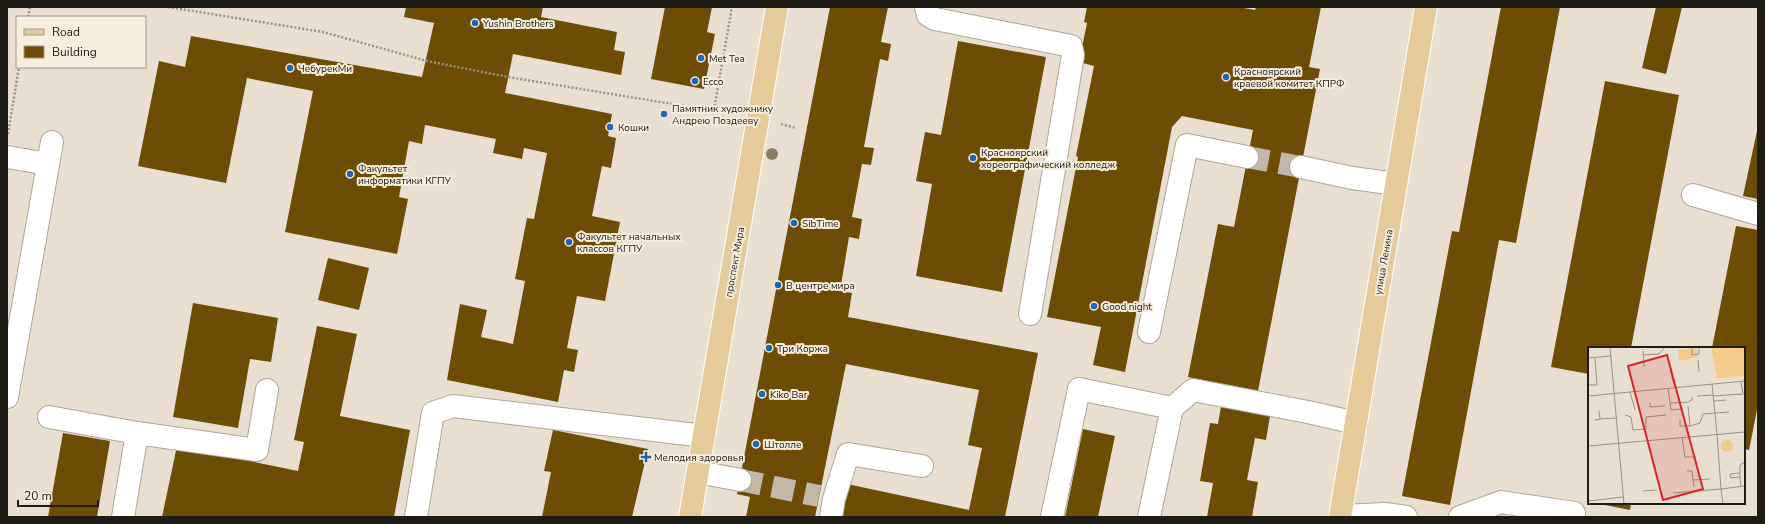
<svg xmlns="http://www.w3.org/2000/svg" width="1765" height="524" font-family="'Nunito Sans',sans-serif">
<rect width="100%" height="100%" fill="#e9dfd0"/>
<path fill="#6d4c05" d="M406,7H543L541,17L617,32L614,50L625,52L621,75L513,54L505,93L612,114L608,136L616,138L611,168L602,166L592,216L620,222L605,301L577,296L567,348L578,350L574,372L564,370L558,402L447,380L460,304L487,310L481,337L513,344L525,281L515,279L527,218L534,219L547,153L524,148L522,159L493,153L496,139L425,125L422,144L409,141L399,197L408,199L397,254L285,232L313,91L247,78L226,183L138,166L159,61L185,67L191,36L422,77L434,23L404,17Z
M665,7H712L707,32L715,34L704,89L651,79Z
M830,7H888L881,42L891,44L888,61L880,59L864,147L874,148L871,165L862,164L852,217L862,219L859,239L849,237L840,291L852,293L848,317L1038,353L1005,517H840L847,484L969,510L982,448L968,445L979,390L846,364L815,517H746L750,497L737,494Z
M1087,7H1239L1255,10L1256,7H1321L1309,67L1320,69L1258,391L1188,377L1218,224L1234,227L1253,130L1182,116L1172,127L1125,372L1093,365L1101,327L1047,317L1078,157L1076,156L1094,66L1079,62L1087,23L1084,22Z
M1501,7H1560L1516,243L1499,240L1450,505L1402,496L1452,231L1459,232Z
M1656,7H1682L1666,74L1642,68Z
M958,41L1046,57L1002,292L916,276L932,184L916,181L925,132L941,135Z
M1605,81L1679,95L1631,348H1589V374L1551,367Z
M1757,131H1758V199L1743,196Z
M1736,226L1758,230V405L1749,450L1744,449V348H1712Z
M328,258L369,268L359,310L318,300Z
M193,303L278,318L271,362L250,359L238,428L173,417Z
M317,326L357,334L340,416L410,430L394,517H162L177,446L298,471L304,442L294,440Z
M1222,401L1271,410L1266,440L1255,438L1247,480L1258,482L1252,517H1207L1213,483L1200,481L1210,423L1218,424Z
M1083,429L1115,436L1098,517H1065Z
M553,430L648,449L632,517H542L551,472L544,471Z
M63,433L110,441L97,517H48Z
M1595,503H1631L1630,510Z"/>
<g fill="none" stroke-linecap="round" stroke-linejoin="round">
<path stroke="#c1b8ab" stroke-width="22" stroke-dasharray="22 11" stroke-linecap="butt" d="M1247,157L1301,167
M740,480L819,496"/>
<defs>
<path id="minor" d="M926,7L928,15L935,19L1071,46L1073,55L1030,314
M7,157L48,164
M1301,167L1352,178L1396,184
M1693,195L1758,214
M1149,332L1187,145L1247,157
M7,397L52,142
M49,417L137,433L123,517
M137,433L257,450L267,390
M698,472L740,480
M1340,516L1385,514L1406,517
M416,517L433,413L453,406L704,436
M831,517L834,499L848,454L922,466
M1052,517L1079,389L1172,408
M1149,517L1172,408L1193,390L1308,412L1356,423
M1460,517L1501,502L1574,513"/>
<path id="major" d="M690,517L777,7
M1340,517L1426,7"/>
</defs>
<use href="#minor" stroke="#afa697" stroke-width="24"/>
<use href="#major" stroke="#fff" stroke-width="24"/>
<path stroke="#999287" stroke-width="2.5" stroke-dasharray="2 2" stroke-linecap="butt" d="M168,7L323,32L427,61L508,77L727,113
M28,17L30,7
M714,110L732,7
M781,124L796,128
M8,134L19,67"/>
<use href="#minor" stroke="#fff" stroke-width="22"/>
<use href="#major" stroke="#e5ca9a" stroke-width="22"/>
</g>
<circle fill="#8c7d63" cx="772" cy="154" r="6"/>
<g fill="#2264b4" stroke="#f6eddd" stroke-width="1.5">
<circle cx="475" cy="23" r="4"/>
<circle cx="701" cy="58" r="4"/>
<circle cx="290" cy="68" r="4"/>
<circle cx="1226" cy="77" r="4"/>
<circle cx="695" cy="81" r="4"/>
<circle cx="664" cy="114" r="4"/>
<circle cx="610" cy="127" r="4"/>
<circle cx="973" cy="158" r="4"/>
<circle cx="350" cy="174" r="4"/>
<circle cx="794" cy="223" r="4"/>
<circle cx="569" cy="242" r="4"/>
<circle cx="778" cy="285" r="4"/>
<circle cx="1094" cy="306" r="4"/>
<circle cx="769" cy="348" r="4"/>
<circle cx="762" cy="394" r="4"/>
<circle cx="756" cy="444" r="4"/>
<path d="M644 451h4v4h4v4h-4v4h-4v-4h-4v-4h4z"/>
</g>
<g text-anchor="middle" stroke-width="4" stroke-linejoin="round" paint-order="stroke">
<g font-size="10" fill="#1f1c16" stroke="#f6eddd" text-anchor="start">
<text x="483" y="27">Yushin Brothers</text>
<text x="709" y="62">Met Tea</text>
<text x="298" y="72">ЧебурекМи</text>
<text x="1234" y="75">Красноярский<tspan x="1234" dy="12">краевой комитет КПРФ</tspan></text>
<text x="703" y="85">Ecco</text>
<text x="672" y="112">Памятник художнику<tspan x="672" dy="12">Андрею Поздееву</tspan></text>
<text x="618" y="131">Кошки</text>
<text x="981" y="156">Красноярский<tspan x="981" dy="12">хореографический колледж</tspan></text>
<text x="358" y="172">Факультет<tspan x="358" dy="12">информатики КГПУ</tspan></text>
<text x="802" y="227">SibTime</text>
<text x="577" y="240">Факультет начальных<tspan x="577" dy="12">классов КГПУ</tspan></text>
<text x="786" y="289">В центре мира</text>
<text x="1102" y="310">Good night</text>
<text x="777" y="352">Три Коржа</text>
<text x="770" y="398">Kiko Bar</text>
<text x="764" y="448">Штолле</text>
<text x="654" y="461">Мелодия здоровья</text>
</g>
<g font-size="10" fill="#1f1c16" stroke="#f6eddd">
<text transform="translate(734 262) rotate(-80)" y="4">проспект Мира</text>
<text transform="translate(1383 262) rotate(-80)" y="4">улица Ленина</text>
</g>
</g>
<g transform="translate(1588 347)">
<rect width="157" height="157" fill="#e9dfd0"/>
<path d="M123,0H157V29L129,31ZM109,1L110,10L91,14L90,3ZM133 99a6 6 0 1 1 12 0a6 6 0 1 1-12 0Z" fill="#f2ca89"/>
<path fill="none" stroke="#989186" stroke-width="1" d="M22,0L36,157M104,0V8L111,7V0M55,4L56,20M56,8L71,7L77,0M0,11L23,9M110,13L111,25M82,23L87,41M124,37L129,87M0,38H9L7,11M80,41L82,56L100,55L104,53V50M42,45L47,63M0,49L157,34M109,49L125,48M125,49L155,47L153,35M126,54L138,53M62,55V60L77,59M82,56L83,63L95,62M100,59L102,79M37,68L43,70L45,83L58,82V70L78,68M12,72L29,71M7,73L12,72L11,64M92,73V79H102L112,76L115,67L141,65M129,87L133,142L157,139M94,90L97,110H108M0,99L157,85M99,124H104L105,133M152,126V118L157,115M152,130V126L142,127L143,131L152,130L153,140M106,140L105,133L122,132M55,144L69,143M85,146L133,142L135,157M0,154L35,150"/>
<path fill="#d62828" fill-opacity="0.15" stroke="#d62828" stroke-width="2" d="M79,8L115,142L75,153L40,19Z"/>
<rect width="157" height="157" fill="none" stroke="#1f1c16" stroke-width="2"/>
</g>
<rect width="1765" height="524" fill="none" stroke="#1f1c16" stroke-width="16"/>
<rect x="16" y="16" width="130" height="52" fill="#f6eddd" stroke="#a0998d"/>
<rect x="24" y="29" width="20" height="6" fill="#e5ca9a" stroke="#a0998d"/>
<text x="52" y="36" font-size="12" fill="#1f1c16">Road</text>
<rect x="24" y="46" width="20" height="12" fill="#6d4c05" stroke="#a0998d"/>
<text x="52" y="56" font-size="12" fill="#1f1c16">Building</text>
<path d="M18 500v6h80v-6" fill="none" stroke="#1f1c16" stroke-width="2"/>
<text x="24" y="500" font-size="12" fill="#1f1c16" stroke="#f6eddd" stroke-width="3" paint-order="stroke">20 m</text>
</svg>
